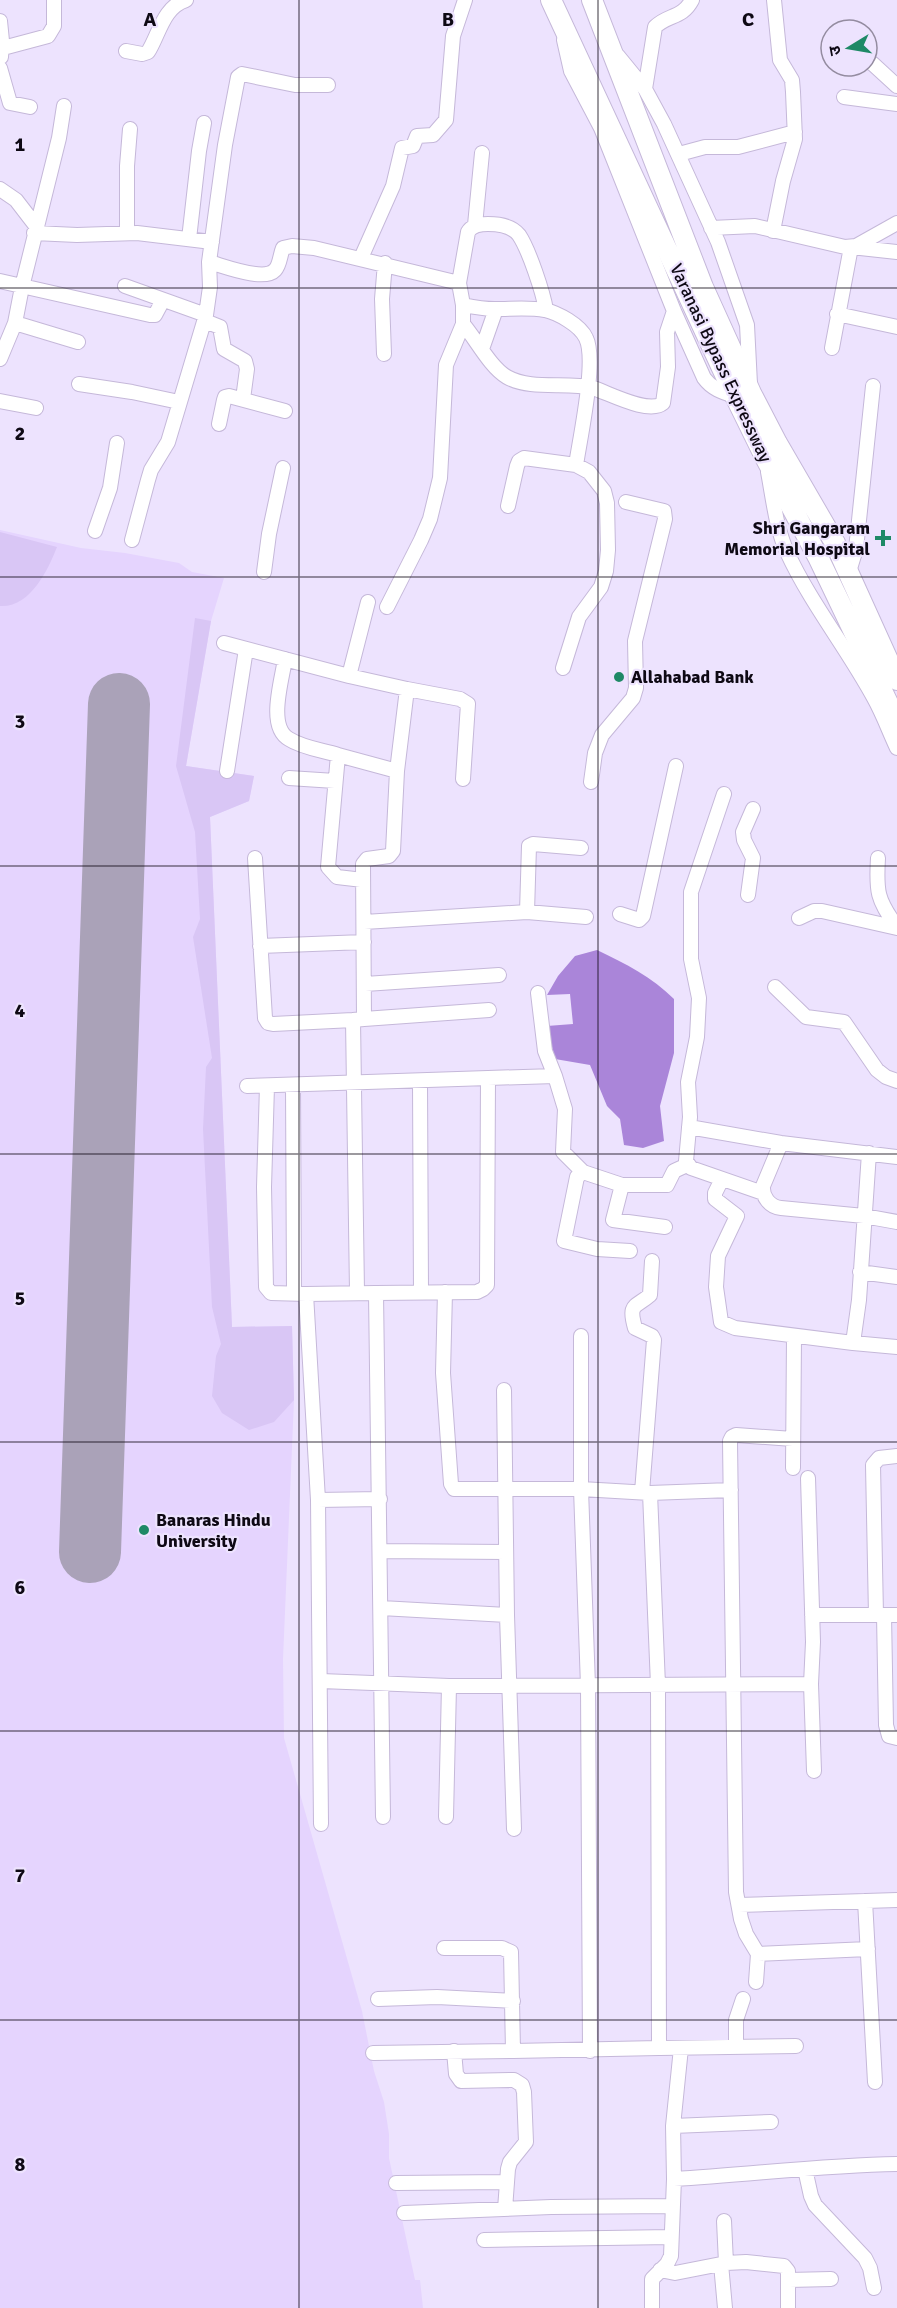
<svg xmlns="http://www.w3.org/2000/svg" width="897" height="2308" font-family="Signika,'Noto Sans Devanagari',sans-serif">
<rect width="100%" height="100%" fill="#ede3fe"/>
<path fill="#e5d4fe" d="M0,530L81,548L125,553L179,563L192,572L224,578L211,621L186,766L254,776L249,801L210,817L232,1327L292,1326L294,1400L283,1659L284,1738L362,2011L374,2071L384,2102L389,2134V2158L415,2280H420L423,2308H0Z"/>
<path fill="#d9c6f5" d="M0,532L57,547C48,570 30,608 0,606Z
M195,618L211,621L186,766L254,776L249,801L210,817L232,1327L292,1326L294,1400L274,1422L249,1430L222,1413L212,1396L216,1356L221,1344L212,1307L203,1129L206,1067L212,1058L193,937L200,919L195,832L176,766Z"/>
<path fill="#aa85d9" d="M597,950C626,964 652,977 674,999V1053L660,1106L664,1141L643,1148L624,1145L620,1119L607,1106L590,1065L555,1059L547,1026L573,1024L570,994L547,995L558,976L575,956Z"/>
<g fill="none" stroke-linecap="round" stroke-linejoin="round">
<path stroke="#aaa2b8" stroke-width="62" d="M90,1552L119,704"/>
<defs>
<path id="minor" d="M0,21L2,41L1,57
M564,40L571,71L601,128L674,311L704,378C712,389 722,392 735,396
M3,48L48,36L54,26V0
M126,51L142,54L148,52C159,35 163,7 186,0
M618,56L645,89L664,124L718,242L747,325L750,384
M867,61L873,64L897,86
M0,68L10,103L30,107
M645,89L655,27C668,14 682,19 692,0
M844,97L897,104
M679,154L705,147H738L795,132
M0,189L16,200L36,226
M475,225L482,153
M711,228L755,226L845,247L856,246L897,223
M773,231L783,181L795,139L793,92L792,80L780,60L774,0
M34,233L77,235L137,233L212,242
M127,233V166L130,129
M189,239L199,151L204,123
M361,258L393,186L402,148L413,146L417,136L433,135L446,120L453,36L465,0
M209,262C224,266 264,282 275,270C280,265 280,255 283,248L292,246L314,248L459,283
M0,281L150,315H155L163,300
M125,286L206,315
M463,305C473,307 484,309 495,309C512,309 528,307 545,310C558,313 580,325 586,338C597,360 580,438 576,465
M837,314L897,327
M205,321L220,327L224,349L245,361L247,369L243,399
M15,323L78,342
M463,324C476,339 490,367 507,377C532,391 567,381 593,388C609,393 649,415 663,403L668,367L667,332L674,311
M832,348L851,247L897,252
M482,349L496,309
M384,354L382,299L385,263
M0,359L15,323L22,287L59,138L64,106
M79,384L132,392L179,402
M0,401L36,408
M219,424L224,400L225,397L229,396L285,411
M768,472C773,498 776,528 787,552C811,604 847,648 874,698C883,714 889,731 897,748
M508,506L517,466L519,461L524,458L576,465L589,472L604,491L607,503L608,550L606,571L601,587L579,617L563,668
M95,531L110,488L117,443
M132,540L148,480L151,470L168,442L206,315L210,287L209,262L225,145L238,77L242,74L295,85H328
M264,572L269,534L283,468
M848,575L856,549L873,386
M387,607L421,540L430,519L440,478L446,365L463,324V305L459,283L468,232C472,225 480,224 488,224C498,224 512,226 519,235C529,250 543,292 546,310
M224,643L349,676L407,689L397,771L393,851L389,856L367,859L363,864L364,1019L353,1020L357,1292
M285,659C282,680 267,727 289,739C303,748 322,750 338,755
M349,676L368,602
M407,689L460,699L468,704L463,779
M227,771L246,649
M289,778L335,781
M591,782L595,753L602,735L633,698L636,688L635,641L665,519L664,511L626,502
M724,794L691,892V959L699,998L697,1037L688,1082L690,1117L686,1161L691,1168L763,1193
M255,858L265,1018L268,1023L273,1024L353,1020
M878,858C876,891 877,900 897,927
M363,880L337,877L328,867L338,755L397,771
M748,895L753,858L744,840L743,832L753,809
M527,912L529,846L533,844L581,848
M620,914L639,920L643,916L676,766
M799,918L814,911H822L897,928
M364,922L527,912L586,917
M260,946L364,942
M365,984L499,975
M775,987L806,1017L844,1022L877,1070L886,1077L897,1081
M538,993L545,1051L555,1076
M364,1019L489,1010
M488,1078L555,1076L565,1109L563,1152L583,1172
M420,1081L421,1292
M293,1085L294,1294
M247,1086L488,1078L487,1285L483,1289L477,1292L376,1293
M267,1086L264,1187L266,1287L271,1293L306,1294
M689,1127L781,1143L897,1157
M781,1143L763,1186C762,1197 770,1207 781,1208L864,1216L897,1222
M722,1179L715,1193V1199L737,1216L718,1256L716,1287L721,1322L735,1328L853,1343L859,1300L869,1153
M622,1185L613,1220L665,1227
M630,1251L597,1249L564,1241L577,1177L583,1172L622,1185H667L674,1171L687,1165
M860,1272L897,1277
M581,1336V1489L588,1686L590,2051
M853,1343L897,1347
M504,1390L507,1615
M793,1468L794,1336
M642,1492L654,1340L652,1336L635,1328C628,1303 635,1308 650,1295L652,1261
M650,1493L731,1490
M318,1500L380,1499
M380,1551L506,1552
M381,1608L507,1615L514,1829
M812,1615H897
M876,1615L873,1465L879,1458L897,1456
M884,1615L886,1725L889,1736L897,1738
M321,1681L449,1686L811,1684L813,1642L808,1478
M811,1684L814,1771
M446,1817L449,1686
M321,1824L318,1500L306,1294L376,1293L383,1817
M865,1901L875,2082
M739,1905L897,1900
M444,1948H502L511,1952L513,2051L659,2048L658,1685L650,1493L581,1489H454L451,1484L443,1373L445,1292
M758,1954L868,1949
M756,1982L758,1954L746,1934L741,1919L736,1892L730,1441L732,1437L736,1435L793,1439
M378,1999L437,1997L513,2001
M736,2047V2020L743,1999
M659,2048L796,2046
M454,2051L456,2074L461,2081L514,2080L522,2085L524,2092L526,2142L510,2162L508,2169L505,2209
M373,2053L513,2051
M673,2126L771,2122
M805,2169L811,2196L815,2205L865,2258L870,2268L874,2288
M674,2179L673,2126L681,2048
M396,2183L506,2182
M404,2213L551,2207L671,2206
M724,2221L726,2263
M484,2240L671,2237
M721,2264L725,2308
M660,2270L675,2273L726,2263L746,2262L784,2266L788,2271V2308
M789,2280L831,2279
M652,2308V2279L667,2264L671,2256L674,2179C748,2175 822,2165 897,2164"/>
<path id="highway" d="M551,0L735,396L765,457L818,557L897,722
M592,0L703,287L751,393L777,443L835,543L897,680"/>
</defs>
<use href="#minor" stroke="#c5b8d9" stroke-width="16"/>
<use href="#highway" stroke="#c5b8d9" stroke-width="22"/>
<use href="#minor" stroke="#fff" stroke-width="14"/>
<use href="#highway" stroke="#fff" stroke-width="20"/>
</g>
<path fill="none" stroke="#0e0914" stroke-width="1.5" stroke-opacity="0.55" d="M299,0V2308M598,0V2308M0,288H897M0,577H897M0,866H897M0,1154H897M0,1442H897M0,1731H897M0,2020H897"/>
<g fill="#1e8966" stroke="#ede3fe" stroke-width="2">
<path d="M880 529h6v6h6v6h-6v6h-6v-6h-6v-6h6z"/>
<circle cx="619" cy="677" r="6"/>
<circle cx="144" cy="1530" r="6"/>
</g>
<g text-anchor="middle" stroke-width="4.5" stroke-linejoin="round" paint-order="stroke">
<g font-size="18" fill="#0e0914" stroke="#ede3fe">
<text transform="translate(721 363) rotate(65)" y="6">Varanasi Bypass Expressway</text>
</g>
<g font-size="18" font-weight="bold" fill="#0e0914" stroke="#ede3fe" text-anchor="start">
<text x="870" y="534" text-anchor="end">Shri Gangaram<tspan x="870" dy="21">Memorial Hospital</tspan></text>
<text x="631" y="683">Allahabad Bank</text>
<text x="156" y="1526">Banaras Hindu<tspan x="156" dy="21">University</tspan></text>
</g>
</g>
<g font-size="20" text-anchor="middle" font-weight="bold" fill="#0e0914" stroke="#ede3fe" stroke-width="4.5" stroke-linejoin="round" paint-order="stroke">
<text x="150" y="26">A</text>
<text x="448" y="26">B</text>
<text x="748" y="26">C</text>
<text x="20" y="151">1</text>
<text x="20" y="440">2</text>
<text x="20" y="728">3</text>
<text x="20" y="1017">4</text>
<text x="20" y="1305">5</text>
<text x="20" y="1594">6</text>
<text x="20" y="1882">7</text>
<text x="20" y="2171">8</text>
</g>
<g transform="translate(849 48) rotate(259)"><circle r="28" fill="#ede3fe" stroke="#948ca0" stroke-width="1.5"/>
<path d="M0-4.5L10 22L0 15L-10 22Z" fill="#1e8966"/>
<text y="-9" font-size="16" font-weight="bold" text-anchor="middle" fill="#0e0914">उ</text>
</g>
</svg>
